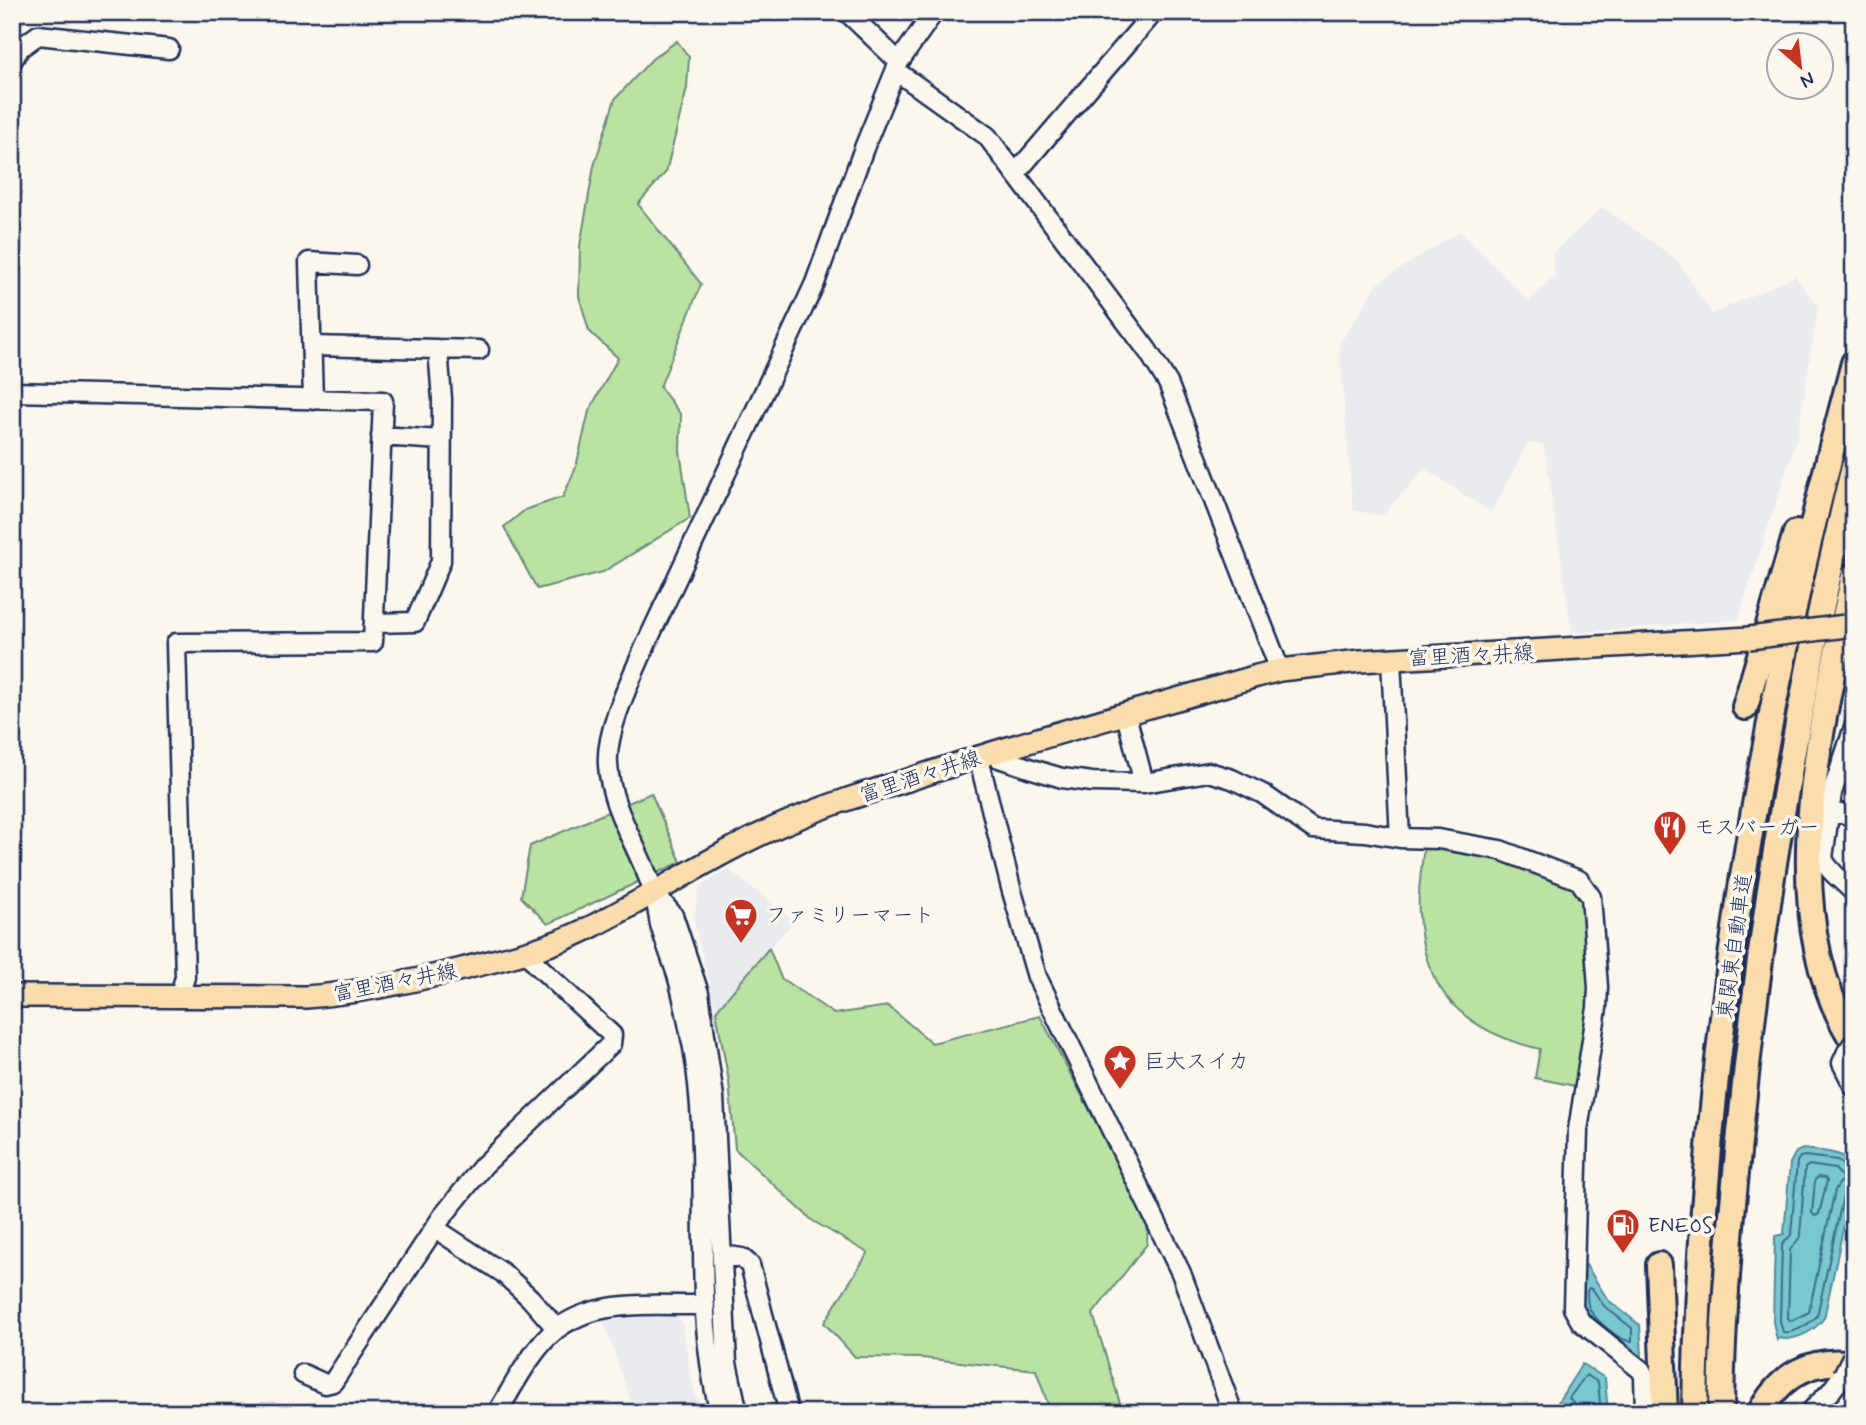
<svg xmlns="http://www.w3.org/2000/svg" width="1866" height="1425" font-family="Mynerve,'Klee One',sans-serif">
<rect width="100%" height="100%" fill="#fbf7ec"/>
<filter id="ink" filterUnits="userSpaceOnUse"><feTurbulence type="fractalNoise" baseFrequency=".0143" numOctaves="2"/><feDisplacementMap in="SourceGraphic" scale="14" xChannelSelector="R" yChannelSelector="G"/><feConvolveMatrix kernelMatrix="1 2 1 2 8 2 1 2 1" color-interpolation-filters="sRGB"/></filter>
<g filter="url(#ink)">
<path fill="#e9ebef" d="M1603,207L1677,260L1712,314L1795,276L1818,306L1798,435L1738,620L1572,633L1544,445L1528,443L1491,513L1425,468L1382,516L1353,510L1339,344L1379,282L1460,231L1529,302L1555,275L1552,253Z
M728,869L794,921L744,976L716,1011L694,920L699,887Z
M676,1316L682,1322L691,1379L701,1413H635L603,1320L624,1317Z"/>
<path fill="#b8e3a0" stroke="#6a897f" stroke-width="2" d="M677,41L689,57L687,88L666,172L638,204L701,284L660,387L681,415L680,451L690,518L603,572L537,589L504,527L525,510L563,497L576,467L589,411L618,358L589,331L579,296L580,246L594,166L615,99L652,59Z
M651,793L681,862L548,924L521,897L530,846Z
M1424,845L1498,854L1584,891L1595,987L1580,1087L1535,1078L1540,1049C1467,1032 1423,994 1419,914C1417,891 1422,868 1424,845Z
M769,948L781,978L834,1014L888,1006L932,1043L1040,1016L1148,1221L1147,1244L1093,1314L1123,1413H1051L1036,1370L922,1358L855,1357L824,1323L868,1253L813,1221L735,1149L729,1082L716,1011Z"/>
<path fill="#77c8cf" stroke="#528ba2" stroke-width="2" d="M1803,1149C1825,1152 1854,1149 1854,1178L1824,1318C1815,1331 1794,1342 1779,1338L1777,1340L1773,1322L1775,1236L1784,1234L1790,1163L1796,1152Z
M1586,1265L1608,1300L1640,1325L1642,1355L1636,1358L1632,1356L1634,1352L1630,1349L1627,1351L1597,1329L1582,1309L1580,1269Z
M1582,1364L1605,1378L1608,1413H1576L1558,1402Z"/>
<g fill="none" stroke-linecap="round" stroke-linejoin="round">
<path stroke="#406c8b" stroke-width="2" d="M1809,1165L1835,1169L1843,1178L1835,1190L1809,1312L1791,1321L1788,1318L1790,1250L1800,1237L1805,1168Z
M1854,1169L1847,1168L1837,1160L1805,1156L1800,1157L1797,1162L1791,1235L1782,1245L1780,1321L1783,1332C1793,1334 1810,1324 1817,1316L1844,1192L1848,1187L1854,1186
M1818,1177L1825,1178L1827,1181L1819,1214L1815,1216L1812,1213L1815,1180Z
M1589,1288L1593,1290L1604,1306L1632,1328V1341C1621,1343 1594,1319 1589,1308C1587,1302 1587,1297 1587,1291Z
M1578,1413L1577,1406L1569,1398L1586,1375L1598,1382L1601,1413"/>
<defs>
<path id="minor" d="M847,12L899,62
M12,61L20,48L38,35L169,49
M896,71L987,136L1148,351L1168,383L1280,670
M1016,173L1154,12
M312,346L479,350
M12,392L383,401L373,642L176,643L185,977L179,997
M313,400L309,262L357,265
M381,436L441,440
M374,623L415,622L441,561L442,399L438,349
M1391,660L1400,838
M1126,715L1144,783
M1854,727L1832,793L1823,858C1828,872 1844,881 1854,893
M994,752L999,758L1032,769L1062,778L1092,782L1144,783L1209,772L1232,779L1263,794L1313,829L1365,832L1400,838L1438,839L1500,850L1579,880L1591,897L1598,987L1597,1008L1578,1130L1573,1308L1581,1322L1641,1370L1644,1376L1645,1413
M978,756L1011,888L1037,977L1181,1273L1233,1413
M1829,812L1854,815
M656,895L673,915L699,993L714,1097L727,1363L738,1413
M1847,1052L1842,1063L1854,1087
M436,1229L503,1273L530,1298L557,1329
M722,1255L742,1258L750,1265L789,1413
M303,1374L325,1384L333,1382L442,1217L483,1166L611,1044L612,1035L537,965L533,960L532,952
M497,1413C512,1388 526,1361 545,1340C585,1296 651,1306 705,1305
M720,1413C689,1294 714,1168 693,1048C688,1024 684,999 677,975C672,959 665,942 660,925C658,915 657,904 654,894C641,849 611,813 608,765C605,729 634,673 648,640L815,283L864,148L899,62L934,12
M1809,1413L1831,1391L1843,1375"/>
<path id="major" d="M12,996L306,997C359,993 410,982 462,969C505,958 547,949 587,929C657,894 721,849 793,820C830,804 869,792 908,780C1023,741 1141,710 1257,676L1280,670L1360,661L1749,638"/>
<path id="highway" d="M1854,576C1823,716 1770,913 1854,1042
M1745,707L1796,533
M1659,1265L1665,1413
M1695,1413C1700,1060 1762,703 1854,363
M1721,1413C1722,1316 1731,1219 1741,1123C1763,901 1800,683 1854,467
M1760,1413C1780,1375 1811,1357 1854,1364"/>
</defs>
<use href="#minor" stroke="#1b2f5e" stroke-width="23"/>
<use href="#major" stroke="#1b2f5e" stroke-width="26"/>
<use href="#highway" stroke="#1b2f5e" stroke-width="30"/>
<use href="#minor" stroke="#fbf7ec" stroke-width="18"/>
<use href="#major" stroke="#faddab" stroke-width="21"/>
<use href="#highway" stroke="#faddab" stroke-width="24"/>
<defs>
<path id="minor-bridge" d="M1847,1052L1854,1042
M1843,1375L1852,1357"/>
<path id="major-bridge" d="M1749,638L1854,625"/>
</defs>
<use href="#minor-bridge" stroke="#1b2f5e" stroke-width="23" stroke-linecap="butt"/>
<use href="#major-bridge" stroke="#1b2f5e" stroke-width="26" stroke-linecap="butt"/>
<use href="#minor-bridge" stroke="#fbf7ec" stroke-width="18"/>
<use href="#major-bridge" stroke="#faddab" stroke-width="21"/>
</g>
</g>
<defs>
<symbol id="restaurant-pin" viewBox="-11 -11 22 30"><path d="M0 17L-7.5 6A9.5 9.5 0 1 1 7.5 6Z" fill="#c8321e" stroke="#fbf7ec"/><path d="M-5-6h1v4h1v-4h1v4h1v-4h1v5L-1.5 .5V6h-2V.5L-5-1ZM5-6V6H3V1.5H1.5Q1.5-4 5-6Z" fill="#fff"/></symbol>
<symbol id="supermarket-pin" viewBox="-11 -11 22 30"><path d="M0 17L-7.5 6A9.5 9.5 0 1 1 7.5 6Z" fill="#c8321e" stroke="#fbf7ec"/><path d="M-6-5.5h2.5l.6 2H6L4.5 2H-2.5L-4.4-4H-6ZM-1.5 3.2a1.3 1.3 0 1 0 .1 0ZM3 3.2a1.3 1.3 0 1 0 .1 0Z" fill="#fff"/></symbol>
<symbol id="sight-pin" viewBox="-11 -11 22 30"><path d="M0 17L-7.5 6A9.5 9.5 0 1 1 7.5 6Z" fill="#c8321e" stroke="#fbf7ec"/><path d="M0-6L1.8-2.2L6-1.7L2.9 1.2L3.7 5.4L0 3.3L-3.7 5.4L-2.9 1.2L-6-1.7L-1.8-2.2Z" fill="#fff"/></symbol>
<symbol id="fuel-pin" viewBox="-11 -11 22 30"><path d="M0 17L-7.5 6A9.5 9.5 0 1 1 7.5 6Z" fill="#c8321e" stroke="#fbf7ec"/><path d="M-5.5-6h7V0h2V4h1.3V-2.5L3-4.5l.8-.8L6-3V5H2.5V1h-1V6h-7ZM-4.2-4.7v3.2H.2V-4.7Z" fill="#fff"/></symbol>
</defs>
<g fill-rule="evenodd">
<use href="#restaurant-pin" x="1651" y="808" width="38" height="52"/>
<use href="#supermarket-pin" x="722" y="896" width="38" height="52"/>
<use href="#sight-pin" x="1101" y="1042" width="38" height="52"/>
<use href="#fuel-pin" x="1604" y="1206" width="38" height="52"/>
</g>
<g text-anchor="middle" stroke-width="7" stroke-linejoin="round" paint-order="stroke">
<g font-size="21" fill="#1b2f5e" stroke="#fbf7ec">
<text transform="translate(1471 655) rotate(-3)" y="7">富里酒々井線</text>
<text transform="translate(920 776) rotate(-18)" y="7">富里酒々井線</text>
<text transform="translate(1734 946) rotate(-82)" y="7">東関東自動車道</text>
<text transform="translate(395 982) rotate(-11)" y="7">富里酒々井線</text>
</g>
<g font-size="21" fill="#1b2f5e" stroke="#fbf7ec" text-anchor="start">
<text x="1694" y="834">モスバーガー</text>
<text x="766" y="922">ファミリーマート</text>
<text x="1144" y="1068">巨大スイカ</text>
<text x="1648" y="1232">ENEOS</text>
</g>
</g>
<rect width="1866" height="1425" fill="none" stroke="#fbf7ec" stroke-width="42"/>
<rect x="21" y="21" width="1824" height="1383" fill="none" stroke="#1b2f5e" stroke-width="2.5" filter="url(#ink)"/>
<g transform="translate(1800 66) rotate(152)"><circle r="33" fill="#fbf7ec" stroke="#a1a7b3" stroke-width="2"/>
<path d="M0-5L12 26L0 18L-12 26Z" fill="#c8321e"/>
<text y="-10" font-size="19" font-weight="bold" text-anchor="middle" fill="#1b2f5e">N</text>
</g>
</svg>
